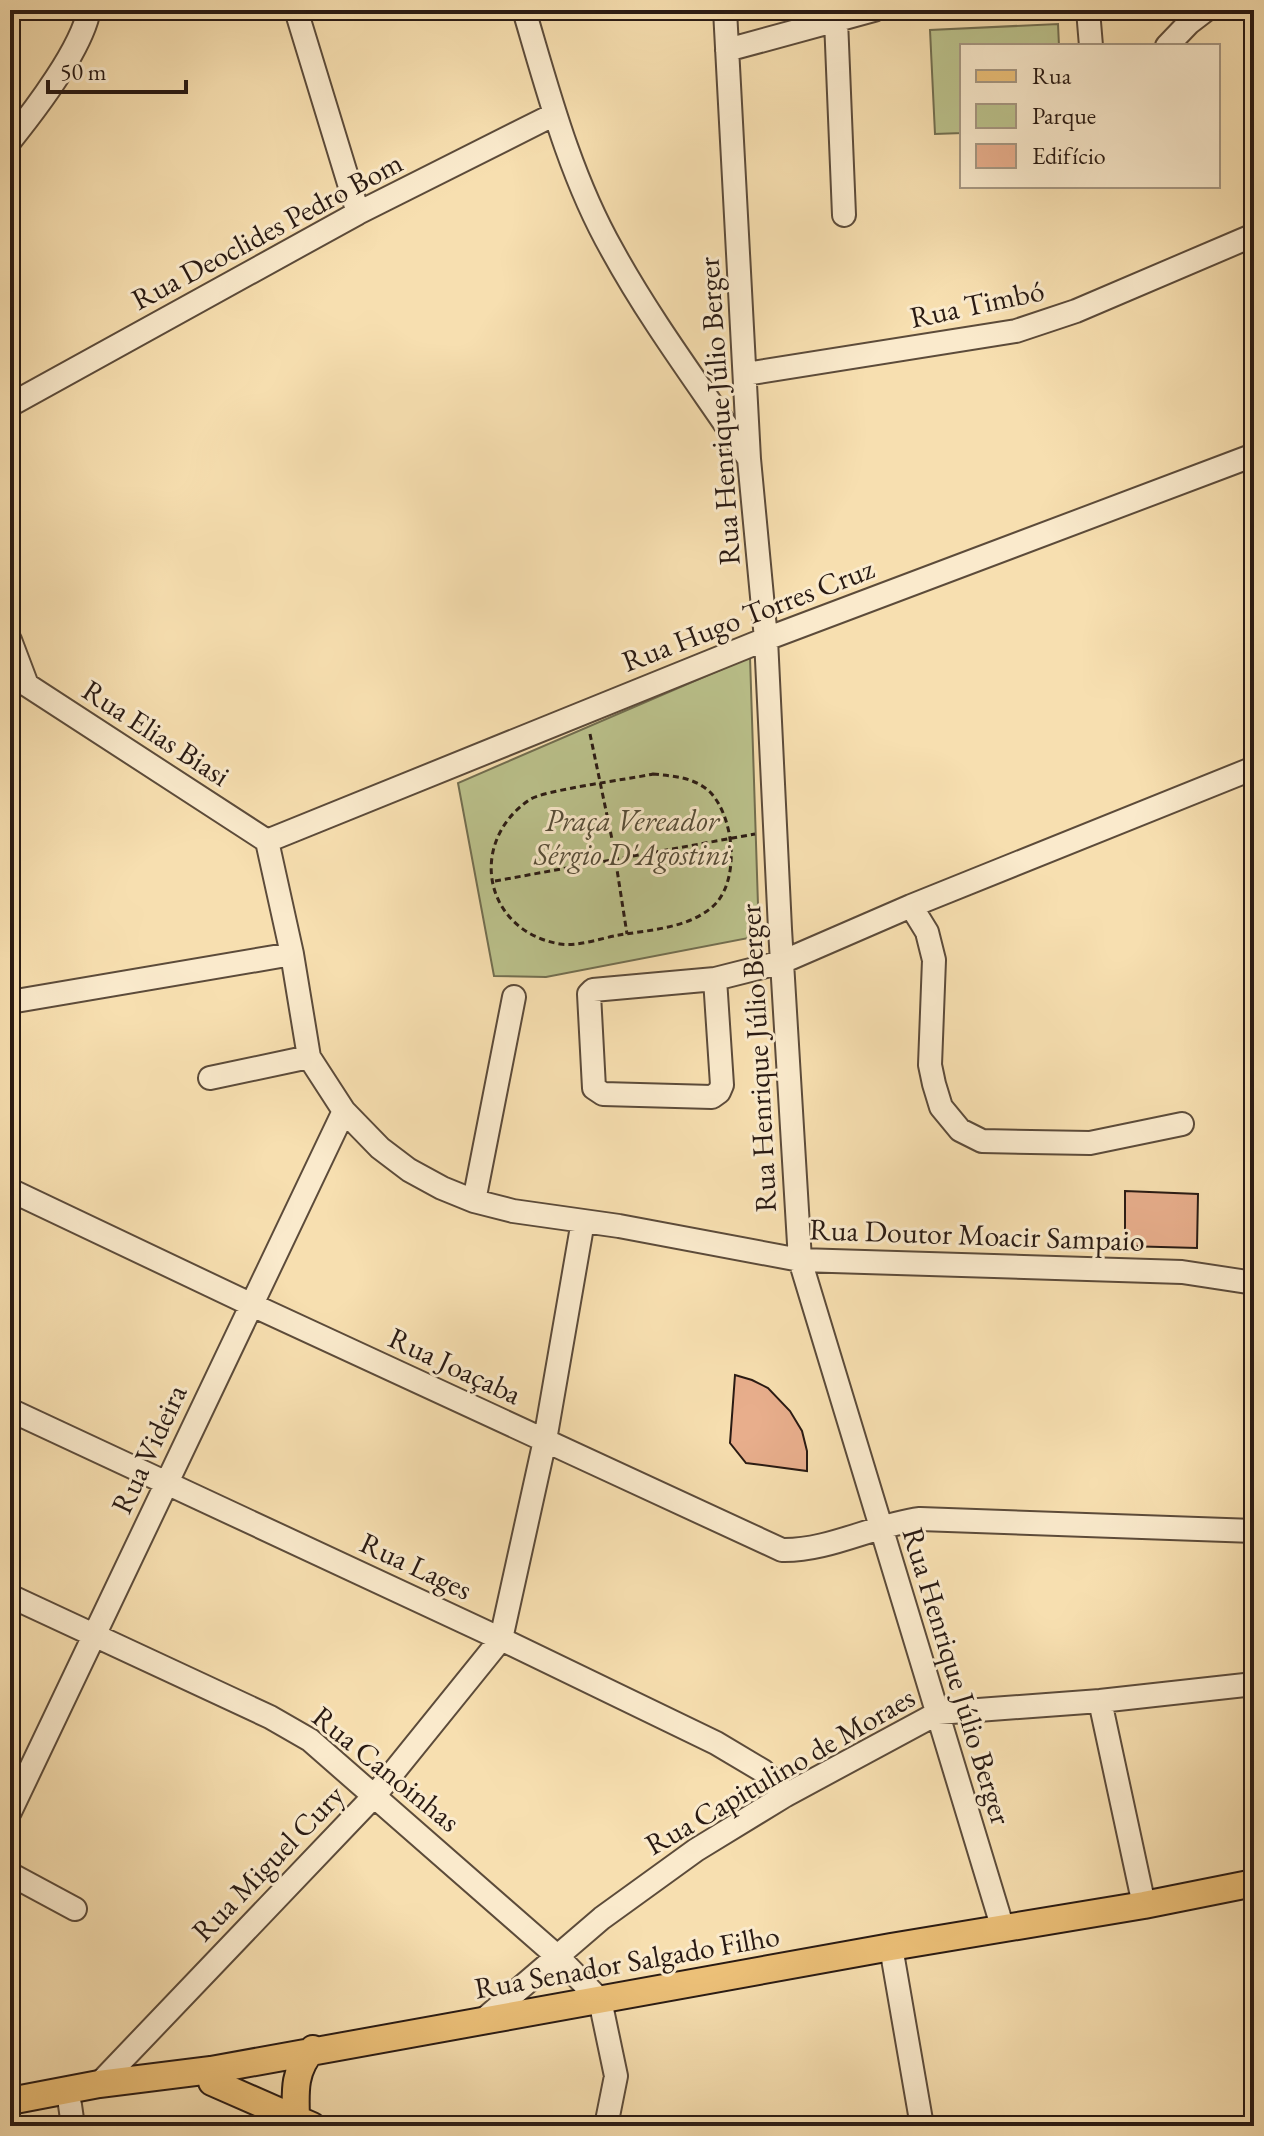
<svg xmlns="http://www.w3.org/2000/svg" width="1264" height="2136" font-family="'EB Garamond',serif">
<rect width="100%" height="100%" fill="#f7dfb0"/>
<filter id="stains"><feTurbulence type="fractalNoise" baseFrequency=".0025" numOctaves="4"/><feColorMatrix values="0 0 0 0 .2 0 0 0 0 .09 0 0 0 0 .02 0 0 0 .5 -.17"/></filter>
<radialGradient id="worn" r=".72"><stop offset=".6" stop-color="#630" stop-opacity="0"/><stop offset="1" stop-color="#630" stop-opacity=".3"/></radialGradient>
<path fill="#bbc28c" stroke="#726e50" stroke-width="2" d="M1058,24L1059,46H962V133L935,134L930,30Z
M750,657L759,936L546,977L494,976L458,783Z"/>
<path fill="#e8ae8c" stroke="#291a13" stroke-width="2" d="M1125,1191L1198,1194L1197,1248L1125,1246Z
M735,1375L752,1380L768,1388L790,1411L802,1431L807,1451V1471L746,1463L730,1443Z"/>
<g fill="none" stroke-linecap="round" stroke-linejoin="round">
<defs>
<path id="minor" d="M296,10L358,213
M524,10C548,91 570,176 612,250C652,323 703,390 749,459
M725,10L749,459L766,639L780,929L800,1260L1003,1929
M1088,10L1091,46
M836,20L844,215
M1167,46L1189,23L1206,10
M727,50L874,10
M10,141C35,110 82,48 89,10
M746,374L1016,331L1076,311L1254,235
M10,405L358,213L555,114
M10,640L27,685
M10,677L27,685L267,841
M267,841L292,954L309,1057L344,1111L380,1148L409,1170L442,1188L474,1201L513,1211L619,1226L800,1260L1182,1272L1254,1283
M267,841L766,639L1254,455
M911,906L1254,768
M715,979L722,1085L719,1092L712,1097L603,1094L594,1088L589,994L593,990L715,979L782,962L911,906L927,932L934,960L930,1065L934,1084L941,1107L960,1130L982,1141L1090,1143L1182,1124
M10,1002L292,954
M210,1078L309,1057
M10,1190L250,1304L782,1550C829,1551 873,1525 920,1519L1254,1531
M474,1201L514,997
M10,1410L501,1639L716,1743L763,1771L786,1795
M10,1596L270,1717L310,1740L558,1957L600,2000L616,2076L606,2126
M1100,1701L1144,1905
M10,1812L344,1111
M10,1874L75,1909
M891,1947L922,2126
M482,2021L602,1918L696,1850L786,1795L938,1713L1100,1701L1254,1684
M99,2084L375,1795L501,1639L545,1440L583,1221
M70,2105L73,2126"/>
<path id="major" d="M212,2082L312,2126
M10,2101L99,2084L211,2070L891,1947L1144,1905L1254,1883
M296,2117C295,2091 294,2069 313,2049"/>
</defs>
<use href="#minor" stroke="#5c4b3a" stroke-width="26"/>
<use href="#major" stroke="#291a13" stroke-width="30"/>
<path stroke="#291a13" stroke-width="3" stroke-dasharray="6 4" stroke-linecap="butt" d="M590,734L613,844L627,934
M653,774C673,776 694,777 710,792C735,818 741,884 711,908C687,928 650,930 619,935C602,938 577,947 560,944C484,931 467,843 529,800C543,790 631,779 653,774Z
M495,881L755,834"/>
<use href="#minor" stroke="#faeacc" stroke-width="22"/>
<use href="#major" stroke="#ecc078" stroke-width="26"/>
</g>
<g text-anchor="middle" stroke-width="6" stroke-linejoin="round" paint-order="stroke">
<g font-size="30" fill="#291a13" stroke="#faeacc">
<text transform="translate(267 231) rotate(-28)" y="10">Rua Deoclides Pedro Bom</text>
<text transform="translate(977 304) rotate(-12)" y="10">Rua Timbó</text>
<text transform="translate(719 411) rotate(-94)" y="10">Rua Henrique Júlio Berger</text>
<text transform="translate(748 615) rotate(-21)" y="10">Rua Hugo Torres Cruz</text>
<text transform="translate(156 733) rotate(33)" y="10">Rua Elias Biasi</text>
<text transform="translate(758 1058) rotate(-93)" y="10">Rua Henrique Júlio Berger</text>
<text transform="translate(977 1235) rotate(2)" y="10">Rua Doutor Moacir Sampaio</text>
<text transform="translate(455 1366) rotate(25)" y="10">Rua Joaçaba</text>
<text transform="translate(149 1449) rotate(-65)" y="10">Rua Videira</text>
<text transform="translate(416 1566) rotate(25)" y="10">Rua Lages</text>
<text transform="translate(957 1676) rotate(73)" y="10">Rua Henrique Júlio Berger</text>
<text transform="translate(386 1769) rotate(39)" y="10">Rua Canoinhas</text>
<text transform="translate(780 1771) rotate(-30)" y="10">Rua Capitulino de Moraes</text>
<text transform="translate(268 1863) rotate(-46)" y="10">Rua Miguel Cury</text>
<text transform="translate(627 1962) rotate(-10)" y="10">Rua Senador Salgado Filho</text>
</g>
<g font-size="30" font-style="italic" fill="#554c37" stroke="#faeacc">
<text x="632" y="831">Praça Vereador<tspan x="632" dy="34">Sérgio D'Agostini</tspan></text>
</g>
</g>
<rect width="1264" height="2136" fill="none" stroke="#f7dfb0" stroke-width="40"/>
<rect x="12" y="12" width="1240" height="2112" fill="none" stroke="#291a13" stroke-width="4"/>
<rect x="20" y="20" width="1224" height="2096" fill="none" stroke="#291a13" stroke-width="2"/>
<rect x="960" y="44" width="260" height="144" fill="#faeacc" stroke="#a69782" stroke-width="2"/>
<rect x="976" y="70" width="40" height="12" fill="#ecc078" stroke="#a69782" stroke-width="2"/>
<text x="1032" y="84" font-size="24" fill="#291a13">Rua</text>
<rect x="976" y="104" width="40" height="24" fill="#bbc28c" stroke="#a69782" stroke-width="2"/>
<text x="1032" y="124" font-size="24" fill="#291a13">Parque</text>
<rect x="976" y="144" width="40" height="24" fill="#e8ae8c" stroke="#a69782" stroke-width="2"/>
<text x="1032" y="164" font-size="24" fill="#291a13">Edifício</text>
<path d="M48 80v12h138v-12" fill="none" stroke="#291a13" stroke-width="4"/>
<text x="60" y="80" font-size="24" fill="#291a13" stroke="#faeacc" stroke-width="6" paint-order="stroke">50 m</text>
<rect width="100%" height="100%" filter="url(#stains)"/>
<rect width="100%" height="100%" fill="url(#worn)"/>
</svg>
